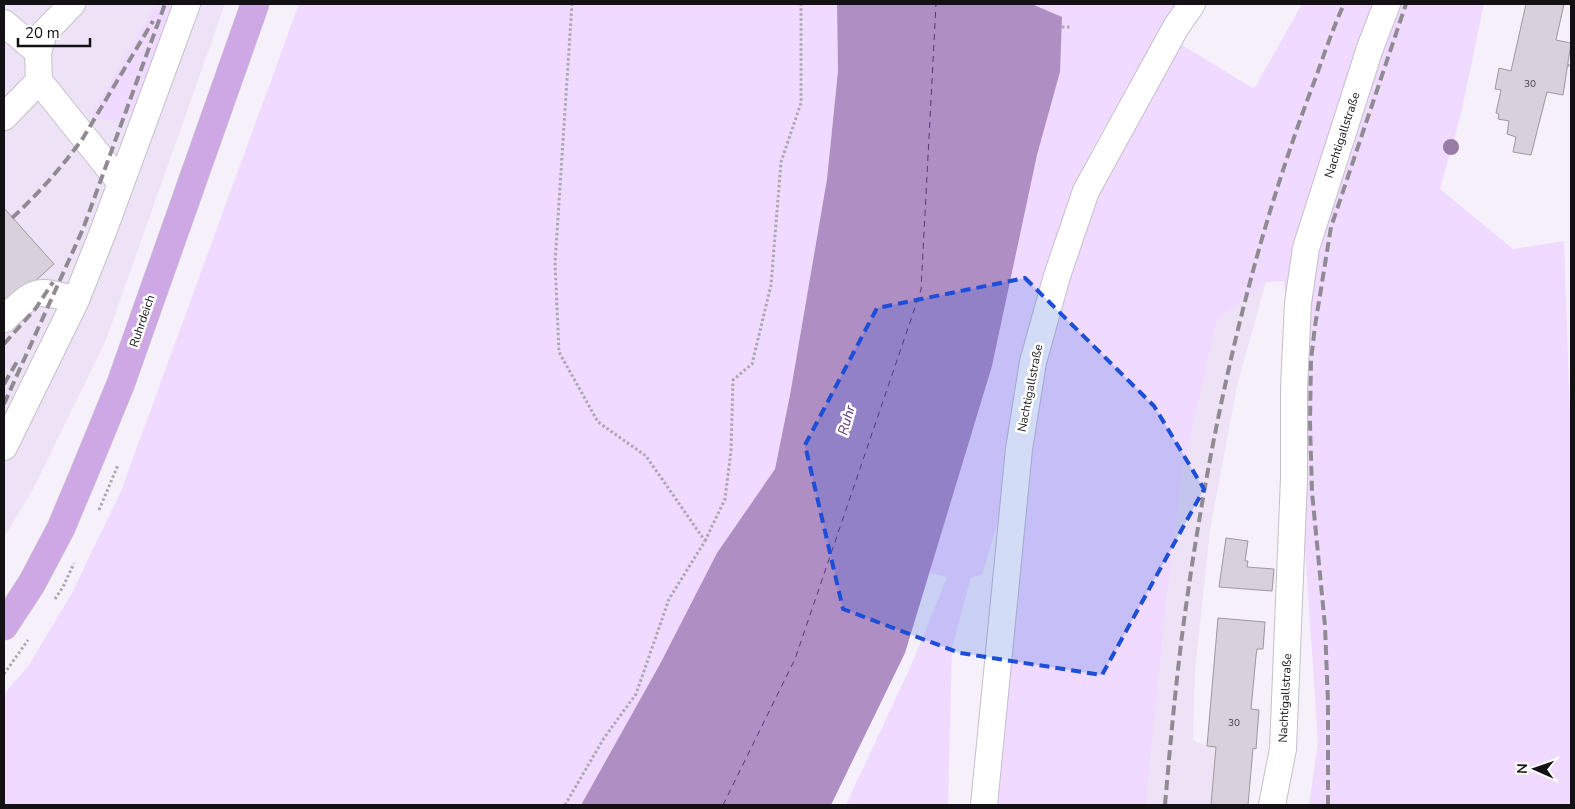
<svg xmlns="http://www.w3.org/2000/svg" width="1575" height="809" font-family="'Nunito Sans',sans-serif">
<rect width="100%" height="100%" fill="#f6f0fb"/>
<path fill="#eee3f6" d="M4,4H225L106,340L34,487L4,538Z
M1266,282L1237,386L1210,530L1195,671L1193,740L1207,746L1216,747L1211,805H1146L1167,598L1182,474L1217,321Z"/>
<path fill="#f0daff" d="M156,4H172L137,104C125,125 111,122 91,115Z
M299,4H837L838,71L827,179L790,395L775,469L717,553L660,664L581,805H4V694L29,665L72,593L121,491Z
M1034,4H1175L1090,153L1033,316L998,521L982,575L971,577L952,648L948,805H846L914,659L947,577L929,573L992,366L1037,155L1060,72Z
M1302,4H1484L1460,118L1440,189L1513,249L1564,241L1571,444V805H1309L1318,742L1301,487L1284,281L1266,282L1217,321L1182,474L1167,598L1146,805H991L1035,392L1095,194L1179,43L1254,89Z"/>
<path fill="#af8ec4" d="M837,4H1034V5L1062,17L1060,72L1037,155L992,366L905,653L831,805H581L660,664L717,553L775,469L790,395L827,179L838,71Z"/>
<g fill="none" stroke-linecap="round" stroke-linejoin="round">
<path stroke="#5e3477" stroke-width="1" stroke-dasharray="6 5" stroke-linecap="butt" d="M723,805L795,659L921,290L936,4"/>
</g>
<path fill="#d8d1dc" stroke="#9d97a2" d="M1526,4H1564L1556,40L1571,43L1563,95L1547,92L1531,155L1513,152L1516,137L1507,134L1509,121L1498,119L1499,114L1496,113L1501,90L1495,89L1499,68L1511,71Z
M4,208L54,264L4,309Z
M1226,538L1248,541L1245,561H1248L1247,567L1274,569L1272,591L1219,587Z
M1218,618L1265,622L1263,649H1257L1256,656L1251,709L1259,710L1256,749L1253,748L1248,805H1211L1216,747L1207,746Z"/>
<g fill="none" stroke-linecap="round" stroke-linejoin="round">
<defs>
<path id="minor" d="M72,4L44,33L38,52L39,81L121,183
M4,23L38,52
M4,117L39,81
M4,319C36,290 33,288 76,300
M4,447L76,300L103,232L187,4
M984,805L1019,449L1033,362L1057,276L1086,191L1176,27L1192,4
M1272,805L1283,749L1294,478V388L1298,303L1306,248L1370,48L1387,4"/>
<path id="major" d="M4,626L32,583L61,528L85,471L121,383L255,4"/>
</defs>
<use href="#minor" stroke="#c5bfca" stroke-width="28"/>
<use href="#major" stroke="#d0cfd0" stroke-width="29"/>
<path stroke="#aca7af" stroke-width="3" stroke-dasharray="2.5 2.5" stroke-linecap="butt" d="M1062,27H1072
M1567,65L1571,66
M99,510L118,465
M705,541L725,499L731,451L733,380L752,364L771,285L781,162L801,103V4
M55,599L63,587L74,563
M4,674L28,640
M565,805L604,738L636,694L669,599L705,541L646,456L598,422L559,352L555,263L572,4"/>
<use href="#minor" stroke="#fff" stroke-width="26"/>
<use href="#major" stroke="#cea8e5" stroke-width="28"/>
<path stroke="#908b93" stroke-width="4" stroke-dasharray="10 5" stroke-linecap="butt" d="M12,218C39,193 62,167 83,138L153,21
M4,344L36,308L53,282
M4,384L18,360
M4,404L83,229L165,4
M1165,805C1171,736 1177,668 1187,599C1212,424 1250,251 1313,85C1323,58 1332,30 1344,4
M1328,805V702L1325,626L1312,492L1310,423L1311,360L1315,326L1331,227L1406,4"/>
</g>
<circle fill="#977ca6" cx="1451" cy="147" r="8"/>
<path fill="#1d4ed8" fill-opacity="0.2" stroke="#1d4ed8" stroke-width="4" stroke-dasharray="10 6" stroke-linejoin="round" d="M1025,278L1154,406L1204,489L1102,675L960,653L843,609L805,445L877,308Z"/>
<g text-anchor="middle" stroke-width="5" stroke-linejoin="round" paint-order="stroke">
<g font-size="10" fill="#454147">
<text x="1530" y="87">30</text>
<text x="1234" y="726">30</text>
</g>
<g font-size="12" fill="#141115" stroke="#fff">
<text transform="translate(1342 135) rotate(-72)" y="4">Nachtigallstraße</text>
<text transform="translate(142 321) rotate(-71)" y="4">Ruhrdeich</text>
<text transform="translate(1030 388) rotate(-79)" y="4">Nachtigallstraße</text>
<text transform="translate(1285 698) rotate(-87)" y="4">Nachtigallstraße</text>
</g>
<g font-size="14" font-style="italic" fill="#5e3477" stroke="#fff">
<text transform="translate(846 420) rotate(-74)" y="5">Ruhr</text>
</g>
</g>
<rect width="1575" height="809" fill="none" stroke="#141115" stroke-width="10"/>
<g transform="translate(1535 769) rotate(272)" stroke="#ffffff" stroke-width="4" paint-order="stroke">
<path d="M0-4L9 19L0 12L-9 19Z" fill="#141115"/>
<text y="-8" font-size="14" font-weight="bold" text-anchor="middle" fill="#141115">N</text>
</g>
<path d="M18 38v8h72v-8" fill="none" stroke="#141115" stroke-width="2.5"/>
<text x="25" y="38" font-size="15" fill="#141115" stroke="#ffffff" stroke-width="4" paint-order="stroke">20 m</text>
</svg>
